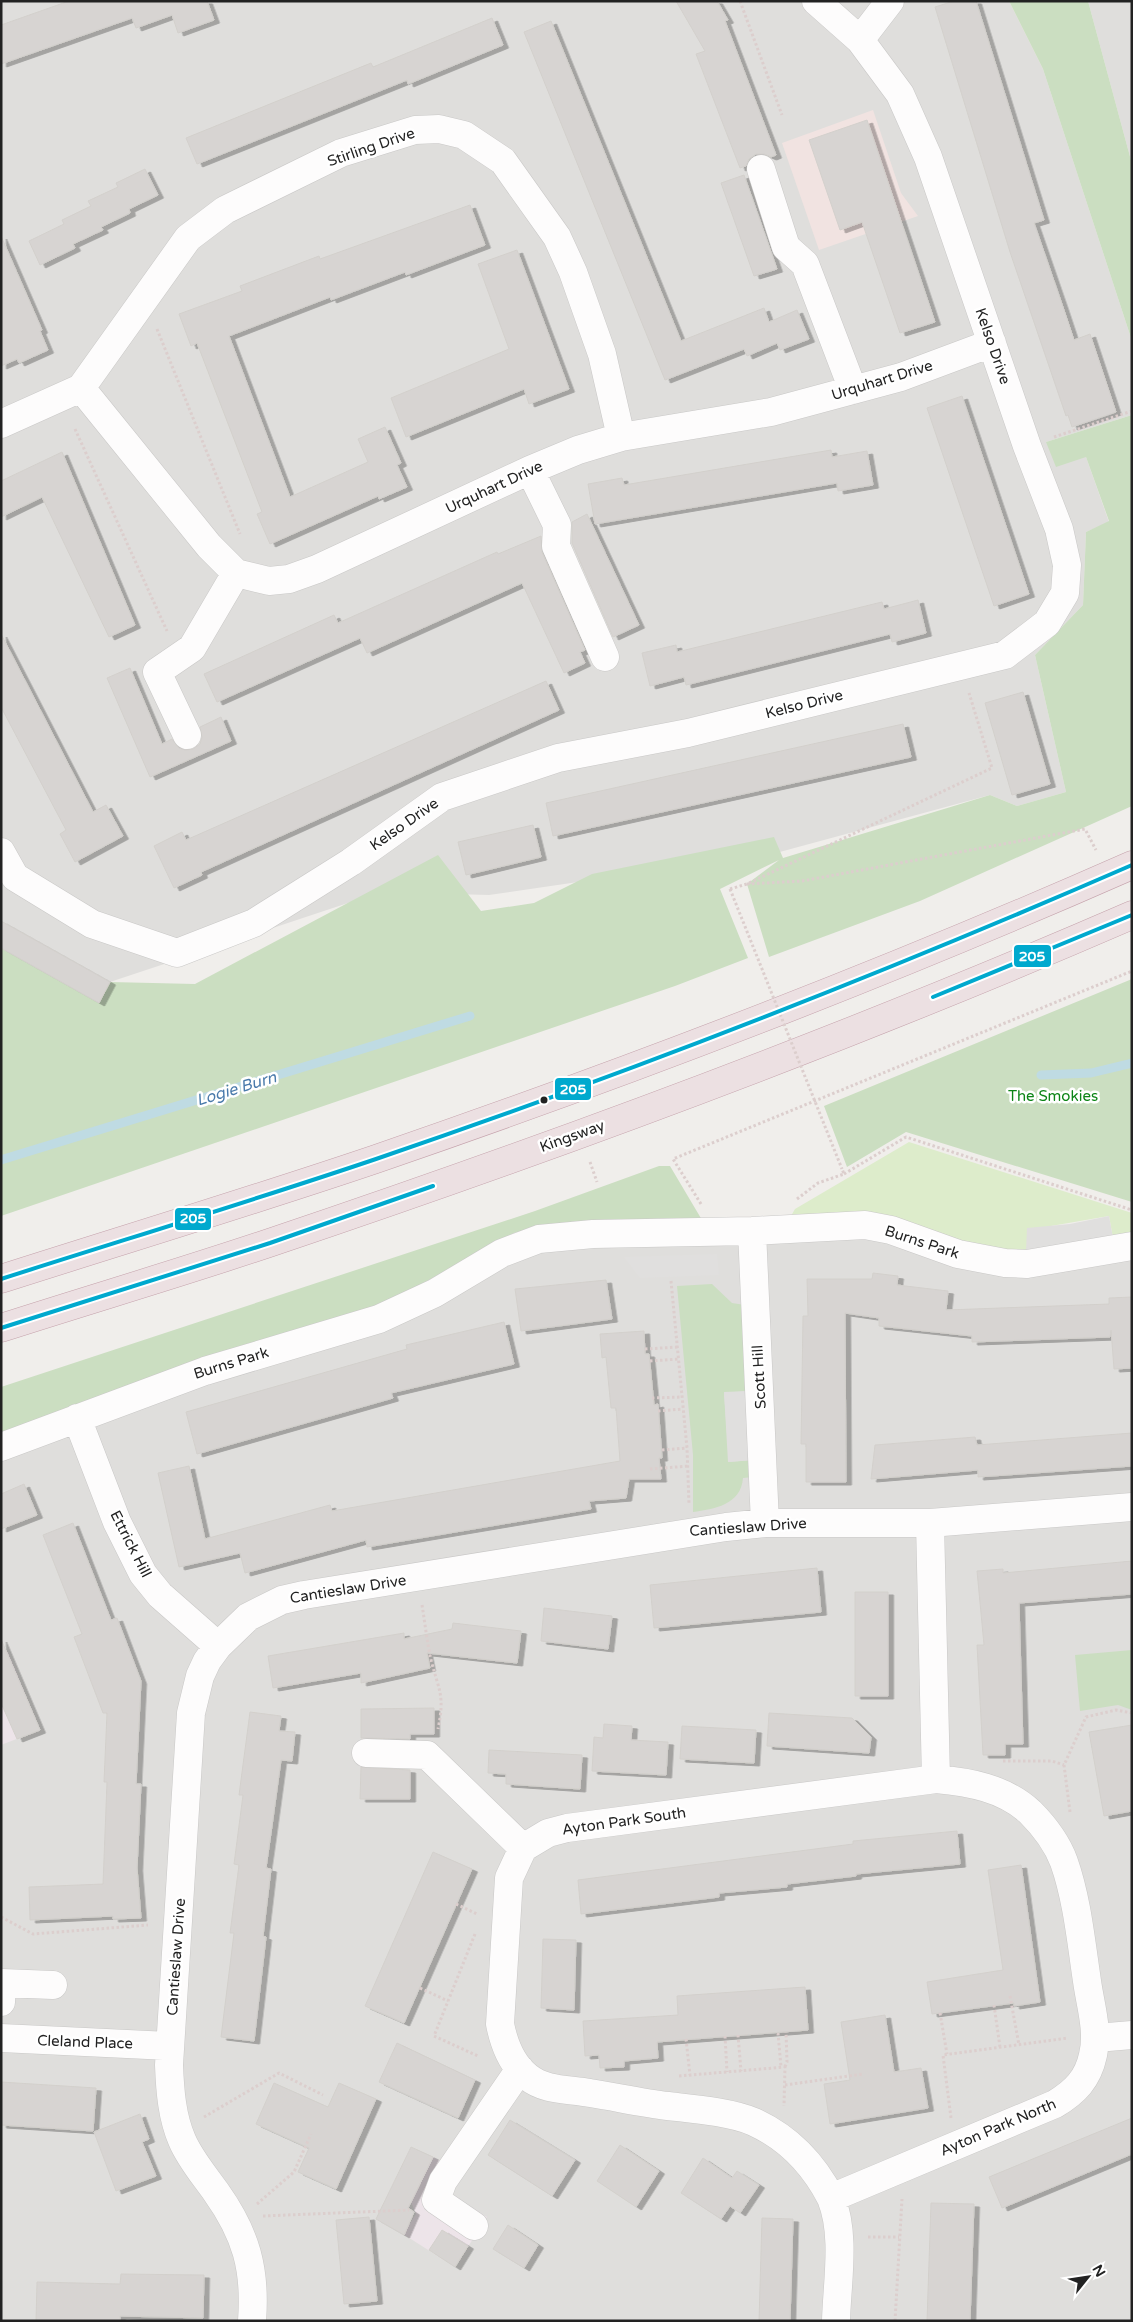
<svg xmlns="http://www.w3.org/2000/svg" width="1133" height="2322" font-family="'Varela Round',sans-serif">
<defs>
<filter id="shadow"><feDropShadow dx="5.5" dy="3" stdDeviation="0" flood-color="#0004"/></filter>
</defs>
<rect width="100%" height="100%" fill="#f0eeeb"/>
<path fill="#dfdedc" d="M1,1H1009L1043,69L1132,341V415L1046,442L1086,457L1109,522L1086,532L1083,605L1035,655L1066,792L1017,806L990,795L776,853L489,895L381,892L110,982L1,921Z
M1088,1H1132V164Z
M850,1236L1132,1258V2321H1V1459L547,1249Z"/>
<path fill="#f1e3e1" d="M873,110L901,193L918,216L819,250L782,143Z"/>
<path fill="#ede4e9" d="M8,1652L40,1730L1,1745V1655Z
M411,2147L458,2169L444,2190L487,2217L455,2267L403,2234L416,2214L411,2202L389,2192Z"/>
<path fill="#ddeccb" d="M909,1142L1132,1213V1235L1113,1238L1109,1216L1051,1226L1026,1251L1006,1253L791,1216L795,1209Z"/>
<path fill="#cbdec1" d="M1009,1H1088L1132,164V341L1043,69Z
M1132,415V806L920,901L769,957L747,884L779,860L720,889L748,958L675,986L1,1216V948L99,1003L110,982L195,984L438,855L481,911L534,903L592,874L774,837L783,858L990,795L1017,806L1066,792L1035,655L1083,605L1086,532L1109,521L1086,457L1056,467L1046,442Z
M1132,979V1202L906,1132L847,1167L824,1106Z
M659,1166H670L702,1220L536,1227L514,1233L391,1301L1,1435V1387L535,1211Z
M712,1284L732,1303L745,1305L748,1391L724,1393L729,1462L753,1460V1477L743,1478C741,1505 714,1509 693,1512V1455L677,1286Z
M1132,1650V1710L1118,1705L1080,1711L1075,1655Z"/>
<path fill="#e0dfde" d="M1109,1216L1113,1238L1026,1251L1027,1228L1070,1224Z
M717,1254L719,1275L640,1278L624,1257Z
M748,1391L753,1460L728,1462L724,1392Z"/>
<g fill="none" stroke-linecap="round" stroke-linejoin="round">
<path stroke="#bfdbe3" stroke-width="9" d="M1041,1075L1091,1073L1132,1063
M1,1160L470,1016"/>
</g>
<path fill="#d7d4d2" stroke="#d3d0cc" filter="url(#shadow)" d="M69,1H207L214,20L178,33L172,15L136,28L132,18L1,64V25Z
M676,1H717L728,20L725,21L776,155L771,157L764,154H756L749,159L746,166L740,168L696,54L705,51Z
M954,1H976L1044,220L1034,223L1063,307L1074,340L1090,334L1116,412L1072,427L1068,415L1066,416L1010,252L935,7Z
M492,18L503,45L408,84L407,80L197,164L186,138L371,63L373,67Z
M551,21L681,341L764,308L769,322L797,310L809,339L780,350L777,343L747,356L744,349L665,380L524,32Z
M867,120L935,322L900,333L862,222L840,230L809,140Z
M145,169L158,195L129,209L130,213L101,227L103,230L73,244L75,248L40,265L29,241L64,224L62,220L91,206L88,201L118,187L116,183Z
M744,175L777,269L754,276L721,183Z
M470,205L485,245L406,275L405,272L331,300L330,297L229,336L290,497L368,462L358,439L385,427L401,463L397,465L407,487L379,499L378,496L270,544L257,514L262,512L197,343L191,346L179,314L242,291L240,286L319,256L320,259Z
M1,236L42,330L40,331L48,350L19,363L17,359L1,366Z
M517,250L569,389L529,404L524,389L406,437L391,398L509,349L478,264Z
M962,396L1029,594L994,606L927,408Z
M831,450L832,457L867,451L873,485L838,491L837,483L595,524L588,484L622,478L624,485Z
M62,452L135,625L109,637L42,497L1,517V481Z
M587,514L639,625L613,637L572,543V522Z
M541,536L542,552L585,650L580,652L585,663L564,673L522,583L367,653L360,638L217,702L204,674L334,615L338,623L497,552L498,554Z
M918,600L926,633L892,642L890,634L686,685L684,677L650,686L642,653L676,645L677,652L882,602L884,609Z
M1,634L93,812L106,805L123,836L75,862L60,834L66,830L1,707Z
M130,668L162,744L172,739L179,748L185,750L193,749L200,744L202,737L200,727L221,717L231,741L150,777L107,678Z
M546,681L559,710L201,872L202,875L174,888L154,846L182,832L186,840Z
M1023,692L1050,784L1012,795L985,703Z
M903,724L911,757L553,836L546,803Z
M533,825L541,857L466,875L458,842Z
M1,921L110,982L99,1003L1,948Z
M873,1273L898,1276L897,1285L948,1291L946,1310L1109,1304V1298L1132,1297V1368L1114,1369L1111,1330L1110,1337L972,1342V1336L879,1326V1318L845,1313L846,1482H806V1444H801L803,1316H808L807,1279H872Z
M606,1280L612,1319L521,1331L515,1289Z
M504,1322L514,1364L391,1393L393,1398L197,1454L186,1412L407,1349L406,1345Z
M644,1331L645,1354H649L654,1405L658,1404L662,1458H659L661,1479H629L626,1498L589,1501L591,1509L367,1547L366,1540L245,1573L240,1553L179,1567L158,1473L189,1466L205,1539L330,1505L332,1511L620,1461L616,1408H611L606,1357L602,1358L600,1334Z
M1132,1433V1466L978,1477V1470L871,1479L875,1445L975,1437L977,1445Z
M24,1484L37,1515L1,1529V1494Z
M73,1523L111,1620L117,1618L141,1681L136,1784H141L137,1868L141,1918L113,1919V1916L30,1920L29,1887L103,1884L107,1782H104L107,1713H103L74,1637L82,1634L43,1535Z
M1132,1561V1594L1019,1603L1023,1744H1005V1755H983L977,1645H984L977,1571L1003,1569V1573Z
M817,1568L821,1612L654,1628L650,1585Z
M855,1592H888V1696H855Z
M544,1608L612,1616L608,1649L541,1641Z
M453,1623L521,1631L517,1663L427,1653L430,1668L361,1683V1673L273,1688L268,1656L404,1633V1639L452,1629Z
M1,1639L40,1730L17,1739L1,1703Z
M434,1708V1734H410V1739L361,1738V1709Z
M250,1712L281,1716L279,1731L295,1732L292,1761L281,1760L271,1833L266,1868L271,1869L263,1936L266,1937L254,2041L221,2037L234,1933H230L239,1865L234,1864L243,1795H239Z
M769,1713L852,1718L871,1737L869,1753L767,1746Z
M604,1724L632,1726L631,1740L668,1742L666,1775L592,1771L594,1737L603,1738Z
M1132,1725V1811L1104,1816L1089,1732Z
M682,1726L756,1730L754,1763L680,1759Z
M489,1750L582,1755L580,1789L506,1784V1774L488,1773Z
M361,1767L410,1770V1799H360Z
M957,1831L960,1864L856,1874V1876L787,1884V1887L719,1893V1897L581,1914L578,1880L853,1844V1841Z
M433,1852L472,1869L404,2023L365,2006Z
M1021,1865L1040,2002L1014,2006V2003L932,2014L927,1982L1003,1970L988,1870Z
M543,1939L576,1940L574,2010L541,2008Z
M805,1987L808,2030L657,2042L658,2058L624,2061V2067L600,2068L599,2055L585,2056L583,2021L678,2015L677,1996Z
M885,2015L894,2072L921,2068L928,2108L830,2124L824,2084L850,2080L841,2022Z
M397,2043L475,2080L458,2118L379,2082Z
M1,2082L96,2088L93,2131L1,2125Z
M274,2083L328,2107L339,2083L376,2099L336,2189L298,2172L309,2148L256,2124Z
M140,2114L149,2139L142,2142L156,2176L116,2191L94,2132Z
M1132,2118V2154L1002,2208L989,2177Z
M510,2120L575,2160L552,2196L488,2155Z
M620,2145L659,2171L636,2207L597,2181Z
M411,2147L433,2157L408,2208L414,2212L404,2235L376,2219Z
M703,2158L732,2178L737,2171L759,2185L740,2213L730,2206L721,2219L681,2193Z
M931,2203L974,2204L970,2321H927Z
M369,2217L377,2301L344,2304L336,2220Z
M762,2218L793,2219L790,2321H759Z
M508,2225L538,2245L524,2268L493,2249Z
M442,2230L468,2246L455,2267L429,2250Z
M121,2274L204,2275L203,2318L120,2316V2321H36L37,2282L120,2284Z"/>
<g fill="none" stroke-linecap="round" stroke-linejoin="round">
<defs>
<path id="minor" d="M860,40L890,1
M761,169L786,247L805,264L853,390
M81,388L209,546L236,573L269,581L289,579L317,569L530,470L578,450L621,437L771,412L901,377L992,343
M1,424L81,388L188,238L225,210L341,153L415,130L439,129L464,135L503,161L557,237L573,272L602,354L621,437
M530,470L557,525L556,546L605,657
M187,735L157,672L192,648L236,573
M1,852L15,877L92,924L177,953L254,923L351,862L442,797L558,758L688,733L1005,655L1047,623L1065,593L1067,565L1059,529L1027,446L928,157L900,94L860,40L816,1
M752,1231L765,1523
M77,1418L117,1522L143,1574L160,1595L218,1646
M1,1447L205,1371L379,1319L435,1293L502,1253L539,1239L593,1234L752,1231L865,1225L891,1230L958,1254L1005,1263L1027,1264L1132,1246
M930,1523L936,1779
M366,1753L427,1755L523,1848
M1,2002L2,1983L53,1985
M1,2038L169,2046
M1096,2038L1132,2035
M831,2198C814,2165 789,2138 754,2122C731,2112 694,2109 668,2106C642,2103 616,2097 590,2093C569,2089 545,2091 528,2077C511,2064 504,2044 500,2024L509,1878L523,1848L548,1833L567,1828L936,1779C969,1782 1004,1788 1030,1812C1044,1826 1057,1843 1064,1862C1077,1899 1081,1941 1087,1981C1090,2004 1099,2031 1093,2055C1088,2079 1075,2092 1055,2104L831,2198C846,2235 837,2282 836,2321
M474,2226L436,2200L443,2181L520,2069
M252,2321C256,2269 246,2234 216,2192C204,2175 190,2159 182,2140C172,2117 170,2091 169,2065L191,1713L200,1676L207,1661L218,1646L248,1617L282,1600L304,1595L726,1527L765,1523H930L1132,1507"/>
<path id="highway" d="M1,1279C126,1239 252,1201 376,1159C632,1071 885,974 1132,865
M1,1328C91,1299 183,1272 272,1242C563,1144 851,1037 1132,915"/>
</defs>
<use href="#minor" stroke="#c9c8c7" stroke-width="29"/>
<use href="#highway" stroke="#c5a2ac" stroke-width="29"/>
<path stroke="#dccecd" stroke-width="3" stroke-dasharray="2.5 2.5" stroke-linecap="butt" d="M740,1L782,115
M157,329L240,534
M75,429L167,631
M1054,437L1132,411
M747,884L802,881L1085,829L1096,850
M730,889L747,884L992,768L969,693
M590,1162L597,1182
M844,1174L906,1137L1132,1210
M797,1199L818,1183L844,1174L842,1169
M701,1204L673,1159L1132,971
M671,1281L687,1448L689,1504
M645,1349L678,1347
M650,1361L679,1359
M652,1398L682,1397
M658,1411L683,1409
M662,1450L687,1448
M650,1469L689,1466
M422,1605C425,1623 427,1642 431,1660C439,1691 445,1695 438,1729
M1003,1761H1052L1064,1765
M1070,1812L1064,1765L1086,1717L1116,1710L1132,1713
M456,1904L477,1914
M1,1917L33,1934L148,1925
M475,1934L434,2036L478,2056
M420,1988L448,2001
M1010,1996L1019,2045
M994,2005L1000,2047
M940,2013L947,2054
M778,2033L781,2067
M738,2035L741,2071
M725,2036L727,2072
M686,2039L690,2075
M785,2067L787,2062L786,2032
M679,2076L785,2067L784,2106
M785,2085L863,2074
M204,2117L279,2073L323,2095
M951,2118L943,2055L1068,2038
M257,2204L294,2172L311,2134
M263,2216L409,2210
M868,2237H899
M895,2321L902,2199"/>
<use href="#minor" stroke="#fdfcfc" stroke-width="28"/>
<use href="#highway" stroke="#ece0e2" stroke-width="28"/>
<path stroke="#dccecd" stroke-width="3" stroke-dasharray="2.5 2.5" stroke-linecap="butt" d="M730,889L842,1169"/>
<defs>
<path id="bus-1" d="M933,997L1132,915
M1,1279C126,1239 252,1201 376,1159C632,1072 884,973 1132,865
M1,1328L270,1243L433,1186"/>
</defs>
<use href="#bus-1" stroke="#fff" stroke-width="8"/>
<use href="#bus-1" stroke="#00a9ce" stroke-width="4"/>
</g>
<circle fill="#222" stroke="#fff" stroke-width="2" cx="544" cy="1100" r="4.5"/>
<g text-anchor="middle" stroke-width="5" stroke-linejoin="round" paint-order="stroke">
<g font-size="15" fill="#222" stroke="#fff">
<text transform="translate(371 147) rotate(-19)" y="5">Stirling Drive</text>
<text transform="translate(993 346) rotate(71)" y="5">Kelso Drive</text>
<text transform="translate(882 380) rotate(-17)" y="5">Urquhart Drive</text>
<text transform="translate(494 487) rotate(-25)" y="5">Urquhart Drive</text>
<text transform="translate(804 704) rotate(-14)" y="5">Kelso Drive</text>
<text transform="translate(404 824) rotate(-35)" y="5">Kelso Drive</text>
<text transform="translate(572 1136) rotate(-20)" y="5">Kingsway</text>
<text transform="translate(922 1242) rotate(18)" y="5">Burns Park</text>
<text transform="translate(231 1363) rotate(-17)" y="5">Burns Park</text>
<text transform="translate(759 1377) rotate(-93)" y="5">Scott Hill</text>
<text transform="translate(748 1527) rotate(-4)" y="5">Cantieslaw Drive</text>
<text transform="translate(131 1544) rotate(63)" y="5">Ettrick Hill</text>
<text transform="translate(348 1589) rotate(-9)" y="5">Cantieslaw Drive</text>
<text transform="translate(624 1821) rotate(-8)" y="5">Ayton Park South</text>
<text transform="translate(176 1957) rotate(-86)" y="5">Cantieslaw Drive</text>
<text transform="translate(85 2042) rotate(2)" y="5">Cleland Place</text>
<text transform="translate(998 2127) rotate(-23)" y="5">Ayton Park North</text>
</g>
<g font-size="15" fill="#0c8416" stroke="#fff">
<text x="1053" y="1101">The Smokies</text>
</g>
<g font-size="16" font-style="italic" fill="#4a7aab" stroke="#fff">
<text transform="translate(236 1088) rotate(-17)" y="6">Logie Burn</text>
</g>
</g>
<g stroke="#fff" stroke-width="2">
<rect x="1013" y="944" width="39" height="24" rx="5" fill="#00a9ce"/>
<rect x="554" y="1077" width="38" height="24" rx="5" fill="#00a9ce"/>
<rect x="174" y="1207" width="38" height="24" rx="5" fill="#00a9ce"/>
</g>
<g font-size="14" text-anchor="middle" font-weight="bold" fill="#fff">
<text x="1032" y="961">205</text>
<text x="573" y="1094">205</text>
<text x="193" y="1223">205</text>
</g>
<rect width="1133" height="2322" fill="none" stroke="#222222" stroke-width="5"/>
<g transform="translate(1088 2277) rotate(60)" stroke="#ffffff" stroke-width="4" paint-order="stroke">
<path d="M0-4L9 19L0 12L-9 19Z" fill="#222222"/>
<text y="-8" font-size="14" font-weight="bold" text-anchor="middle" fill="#222222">N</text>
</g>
</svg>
